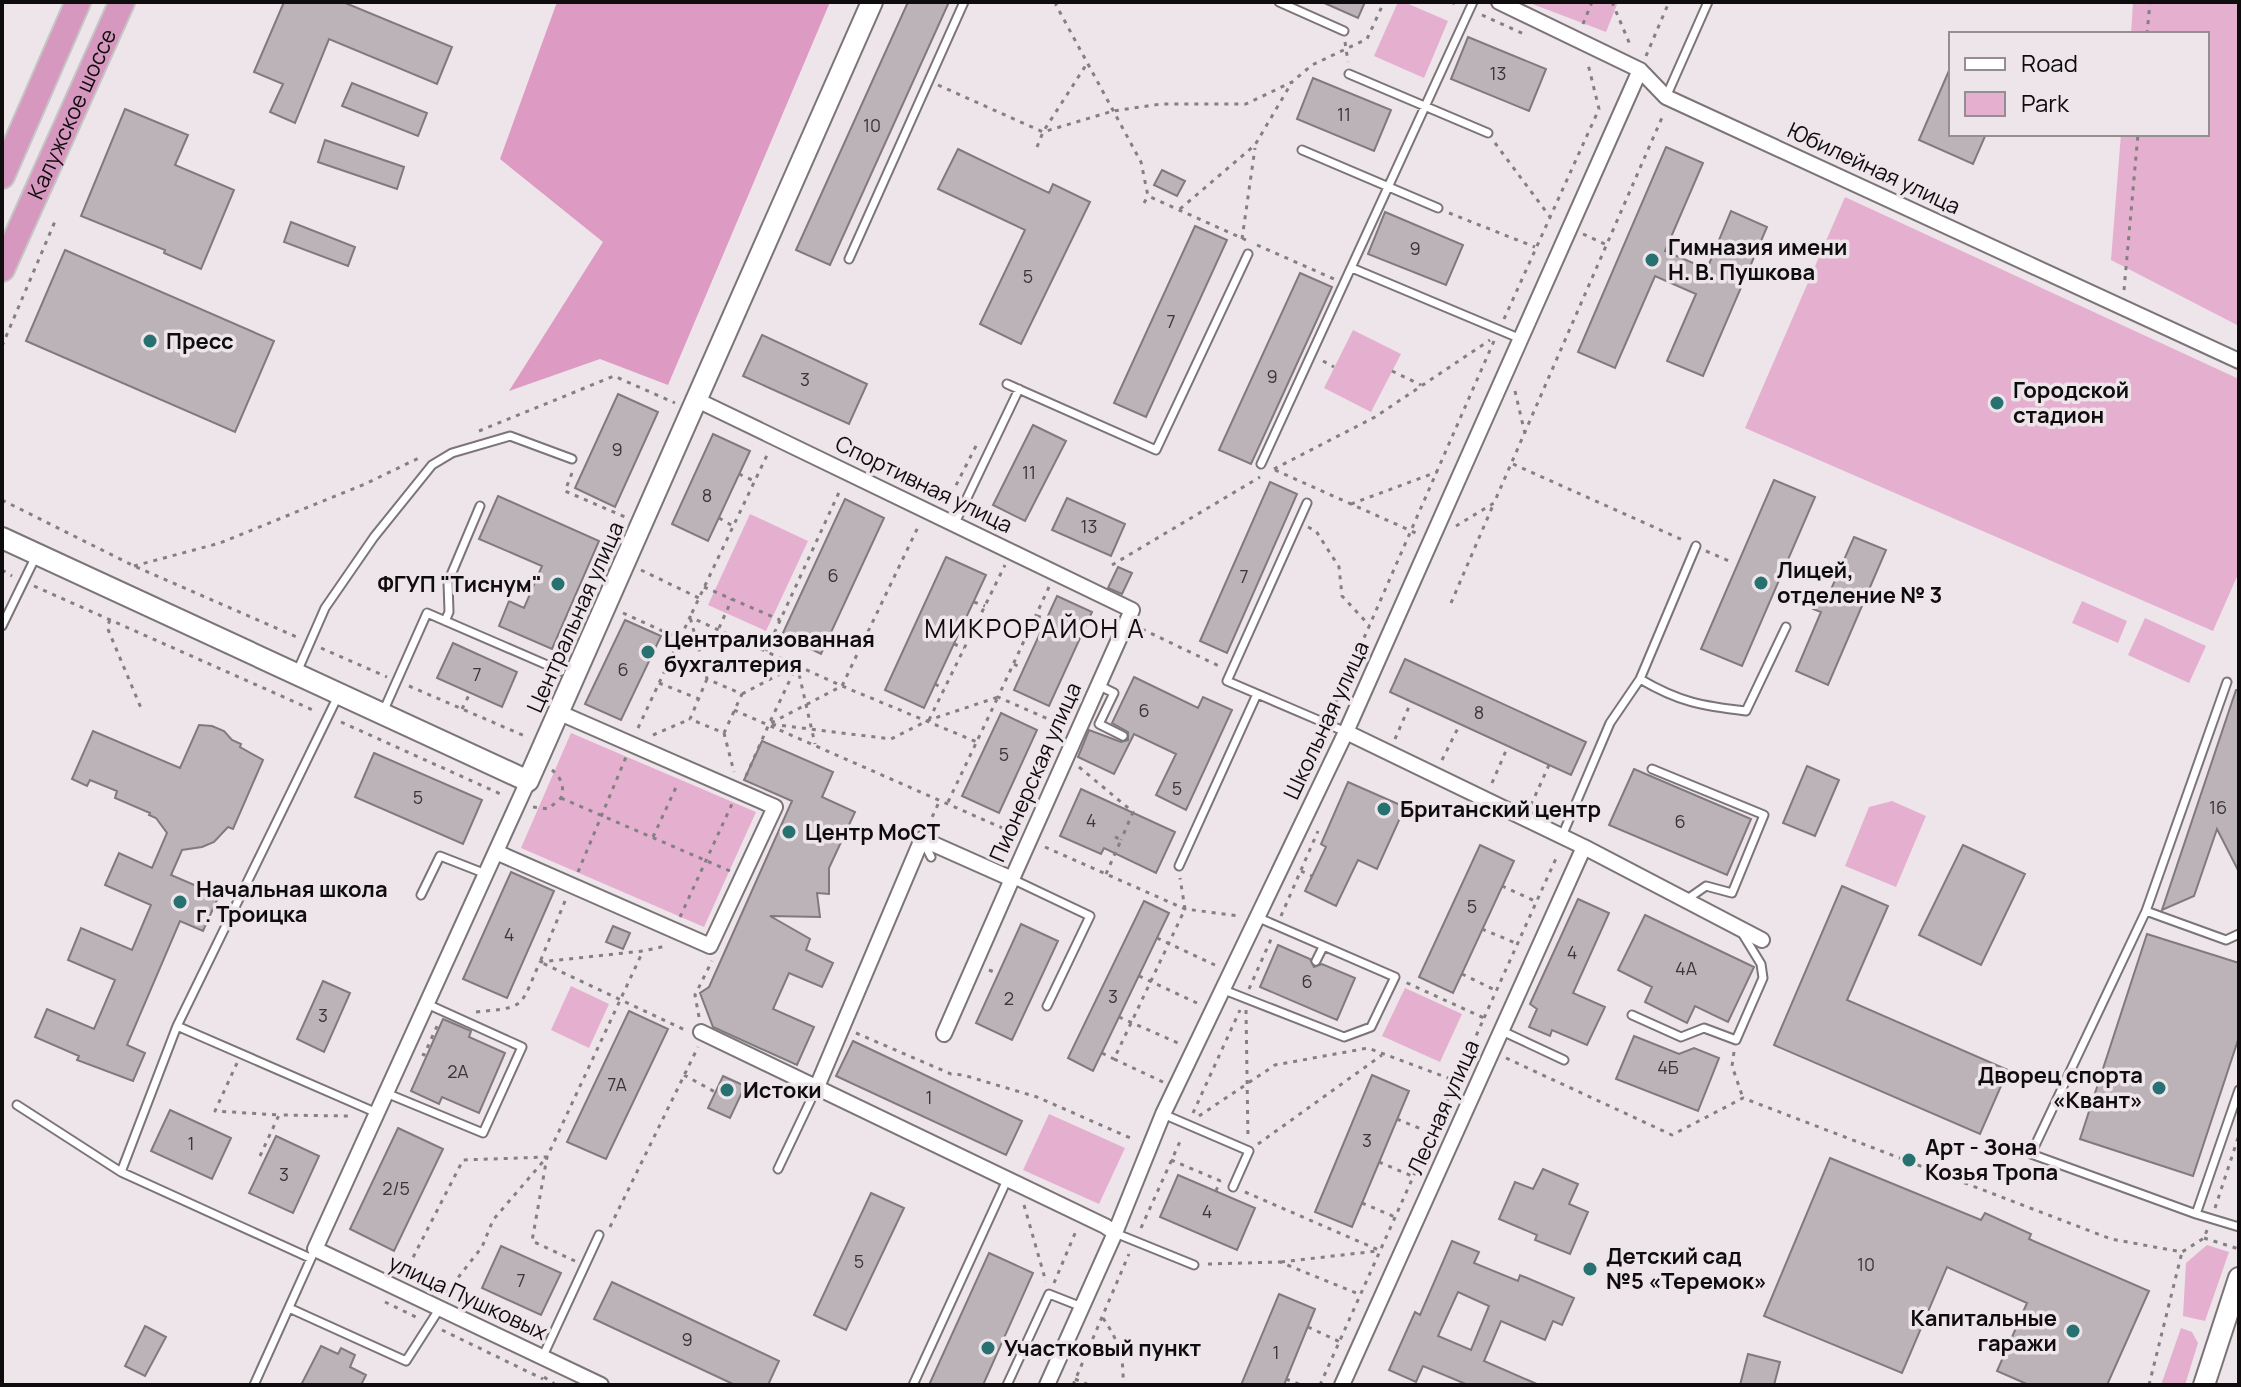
<svg xmlns="http://www.w3.org/2000/svg" width="2241" height="1387" font-family="Manrope,sans-serif">
<rect width="100%" height="100%" fill="#ede5e9"/>
<path fill="#e5b0cf" d="M1398,2H1404L1448,21L1424,78L1374,56Z
M1527,2H1618L1606,32Z
M2133,2H2239V326L2111,260L2121,134H2207V34H2131Z
M1845,197L2239,379V572L2213,631L1745,428Z
M1353,330L1401,354L1371,412L1324,388Z
M750,514L808,541L766,631L708,605Z
M2082,601L2127,621L2118,643L2072,623Z
M2145,618L2206,646L2189,683L2128,655Z
M571,733L756,812L704,927L521,848Z
M1892,801L1926,816L1896,887L1845,866L1869,807Z
M571,986L609,1004L589,1048L551,1030Z
M1405,988L1462,1014L1440,1062L1382,1036Z
M1049,1114L1125,1148L1099,1204L1023,1170Z
M2207,1245L2229,1252L2205,1321L2183,1316L2186,1263Z
M2181,1328L2192,1332L2198,1343L2185,1385H2161Z"/>
<path fill="#dd9ac2" d="M557,2H830L668,385L600,359L509,391L603,242L500,159Z"/>
<path fill="#bbb3b8" stroke="#81797d" stroke-width="2" fill-rule="evenodd" d="M284,2H343L452,47L437,84L329,39L295,123L270,112L283,84L254,72Z
M908,2H949L830,265L796,250Z
M1322,2H1365L1358,18Z
M1468,37L1546,69L1529,111L1451,79Z
M1951,66V134H1986L1973,164L1919,140Z
M1313,78L1391,110L1374,151L1297,119Z
M352,83L427,113L418,136L342,106Z
M125,109L188,135L175,165L234,190L201,269L164,253L165,250L81,216Z
M325,140L404,167L397,189L318,162Z
M1666,147L1703,163L1665,251L1707,269L1731,211L1767,227L1703,376L1667,361L1696,294L1655,276L1615,368L1578,352Z
M958,149L1049,193L1053,184L1090,202L1021,344L980,324L1025,230L938,189Z
M1162,170L1185,181L1177,196L1154,185Z
M1385,212L1463,245L1446,285L1368,254Z
M291,222L355,247L348,266L284,242Z
M1195,226L1227,240L1146,417L1114,403Z
M65,250L274,341L235,432L26,341Z
M1300,273L1332,287L1251,464L1219,450Z
M762,335L867,384L849,424L743,376Z
M618,394L658,412L615,507L575,488Z
M1033,425L1066,441L1025,521L993,505Z
M713,434L750,451L708,541L672,524Z
M1774,480L1815,497L1742,666L1701,649Z
M1270,482L1297,494L1227,653L1200,641Z
M498,496L599,541L552,649L499,626L509,601L524,608L542,566L479,539Z
M1067,498L1125,524L1111,556L1052,530Z
M845,499L884,518L821,654L782,635Z
M1854,537L1886,550L1828,685L1796,671L1821,612L1813,609L1819,594L1821,590L1829,594Z
M946,557L986,575L924,708L885,690Z
M1118,567L1132,573L1122,594L1108,588Z
M1057,596L1092,612L1049,706L1014,690Z
M625,620L661,636L621,720L585,704Z
M453,643L517,672L502,707L437,678Z
M1405,659L1586,742L1571,775L1390,692Z
M1134,677L1198,708L1203,697L1232,710L1186,810L1156,795L1176,754L1134,734L1114,774L1078,757L1089,730L1121,742L1128,740V732L1112,723Z
M2236,690H2239V872L2217,829L2194,896L2162,910Z
M1001,713L1037,730L999,813L962,796Z
M199,725L212,726L224,731L232,740L241,744L240,747L263,760L233,829L228,827L214,842L202,847L182,850L171,875L199,887L197,891L217,900L203,931L180,921L127,1045L145,1053L133,1081L77,1060L79,1056L35,1037L47,1009L94,1029L115,980L68,960L81,928L132,950L151,905L105,885L119,853L152,868L167,833L156,818L149,815L150,813L115,798L117,791L90,780L87,786L72,779L93,731L180,768Z
M762,741L833,772L822,797L855,812L829,868V894L817,893L820,917L770,916L810,939L806,950L833,963L822,987L789,973L773,1009L814,1027L797,1065L713,1027L700,993L709,987L792,801L744,780Z
M374,753L482,800L463,844L355,797Z
M1807,766L1839,780L1815,836L1783,823Z
M1634,769L1751,819L1727,875L1609,825Z
M1348,782L1405,807L1377,869L1358,860L1336,906L1305,891L1326,847L1321,844Z
M1081,789L1175,832L1156,873L1104,848L1101,854L1060,836Z
M1480,845L1514,861L1453,993L1419,977Z
M1963,845L2025,874L1981,965L1919,935Z
M511,872L554,891L507,998L463,979Z
M1842,886L1888,906L1847,1000L2008,1070L1980,1134L1774,1045Z
M1578,899L1609,913L1573,993L1605,1007L1587,1045L1552,1030L1550,1036L1529,1027L1537,1009L1530,1004Z
M1144,901L1169,913L1093,1071L1068,1058Z
M1645,915L1754,967L1728,1022L1695,1006L1687,1023L1645,1002L1652,987L1618,970Z
M1021,924L1058,941L1012,1040L976,1023Z
M613,926L630,933L623,949L606,942Z
M2147,934L2239,963V1037L2193,1176L2080,1139Z
M1278,945L1310,959L1314,967L1322,964L1355,978L1337,1020L1260,987Z
M323,981L350,993L324,1052L297,1039Z
M629,1011L668,1029L606,1159L567,1142Z
M443,1019L471,1031L469,1037L505,1053L479,1113L442,1097L439,1104L411,1091Z
M1634,1036L1679,1054L1694,1048L1719,1058L1698,1111L1616,1079Z
M853,1041L1022,1121L1006,1155L836,1076Z
M1372,1075L1409,1091L1352,1227L1315,1212Z
M723,1076L745,1086L730,1118L708,1108Z
M170,1110L231,1138L212,1179L151,1151Z
M398,1128L443,1149L394,1251L350,1229Z
M276,1136L319,1156L293,1213L249,1193Z
M1830,1158L1981,1220L1985,1213L2031,1234L2029,1239L2149,1291L2107,1385H2029L1997,1371L2027,1303L1947,1267L1902,1373L1764,1316Z
M1543,1169L1578,1184L1569,1204L1588,1212L1570,1254L1535,1240L1537,1235L1499,1219L1515,1182L1533,1189Z
M1178,1175L1255,1208L1237,1250L1160,1217Z
M871,1193L904,1208L846,1330L814,1315Z
M1452,1241L1479,1252L1474,1263L1518,1281L1520,1275L1574,1298L1562,1325L1553,1321L1545,1340L1501,1321L1484,1361L1539,1385H1468L1423,1366L1416,1382L1389,1370L1415,1312L1420,1315ZM1458,1292L1489,1306L1471,1350L1438,1336Z
M501,1246L561,1273L541,1315L482,1288Z
M989,1253L1033,1273L983,1385H929Z
M612,1282L779,1361L768,1385H735L594,1319Z
M1279,1294L1315,1309L1284,1385H1241Z
M145,1326L166,1337L145,1376L125,1366Z
M321,1346L338,1354L341,1348L355,1355L350,1367L366,1375L361,1385H301Z
M1748,1354L1780,1362L1774,1385H1740Z"/>
<g fill="none" stroke-linecap="round" stroke-linejoin="round">
<defs>
<path id="service" d="M1279,2L1344,31
M1349,74L1488,133
M1666,97L1708,2
M1302,150L1438,208
M849,259L964,2
M1352,268L1521,339
M1007,384L1156,450L1248,254
M1261,464L1473,2
M1307,503L1227,681L1346,732
M955,523L1019,389
M445,621L449,612L448,582L480,506
M2,626L36,556
M297,672L325,608L374,537L432,465L452,453L510,436L572,459
M1640,679L1696,546
M1098,685L1114,693L1099,724L1123,736
M338,696L177,1026L377,1113
M383,712L427,613L561,671
M1652,769L1764,815L1732,893L1706,886L1686,900
M1562,836L1610,723L1640,679C1679,702 1702,706 1746,711L1786,627
M923,841L931,857
M1179,866L1257,694
M1012,879L1090,916L1047,1006
M421,895L440,856L486,874
M2146,911L2227,682
M2239,934L2226,940L2146,911L2031,1154L2196,1214L2239,1090
M1316,961L1323,947
M1224,990L1344,1037L1371,1027L1395,977L1259,918
M1632,1015L1681,1037L1704,1028L1736,1040L1763,978L1761,964L1742,933
M177,1026L121,1172L310,1258
M1502,1031L1564,1060
M386,1093L483,1133L522,1047L427,1004
M17,1105L121,1172
M1163,1114L1249,1151L1233,1187
M778,1169L816,1089
M2196,1214L2239,1227
M1115,1233L1194,1265
M289,1308L406,1361L440,1308
M543,1356L599,1235
M254,1385L313,1254
M913,1385L1007,1180
M1007,1385L1049,1294L1082,1307"/>
<path id="minor" d="M1499,2L1640,70L1666,97L2239,361
M697,400L1132,610L1012,879L922,839L816,1089
M1346,732L1584,847L1762,940
M528,781L315,1249L601,1385
M496,852L710,946L775,807L560,713
M701,1032L1105,1226L1115,1233
M944,1034L1012,879
M1047,1385L1115,1233L1163,1114L1346,732L1640,70
M1342,1385L1584,847"/>
<path id="secondary" d="M2,538L528,781L872,2
M2204,1385L2239,1278"/>
<g id="trunk">
<path d="M2,176L78,2"/>
<path id="s1" d="M2,269L122,2"/>
</g>
</defs>
<use href="#service" stroke="#7b7478" stroke-width="11"/>
<use href="#minor" stroke="#7b7478" stroke-width="18"/>
<use href="#secondary" stroke="#7b7478" stroke-width="24"/>
<use href="#trunk" stroke="#c5c5c5" stroke-width="28"/>
<path stroke="#847f81" stroke-width="3" stroke-dasharray="4 6" stroke-linecap="butt" d="M1057,2L1056,5L1141,162L1148,196L1246,240
M1451,2L1460,6
M1612,2L1631,47
M1482,15L1526,35
M1583,24L1592,2
M2147,34L2150,2
M1345,42L1348,62
M1646,56L1669,2
M938,85L1043,132L1113,111L1161,104H1246L1292,82L1312,65L1367,39L1384,2
M1495,143L1550,217
M1037,147L1043,132L1086,65
M1144,203L1148,196
M1180,209L1255,145L1292,82
M1449,213L1535,247
M1583,234L1607,245
M1242,239L1255,148
M1257,245L1334,279
M2124,290L2138,134
M1504,319L1599,109L1588,64
M2,346L56,219
M1323,361L1334,367
M1392,371L1421,385
M1515,391L1525,434
M479,431L614,376L675,403
M1513,464L1685,541
M1274,469L1375,417L1490,340
M1275,470L1418,534
M572,473L565,491L625,517
M739,474L754,481
M2,500L134,566L299,638
M947,503L978,442
M1351,504L1437,472
M719,518L733,526
M1456,526L1494,503L1664,113
M1308,527L1316,531L1339,567L1342,596L1369,625
M1706,551L1729,561
M1112,565L1260,477
M134,566L220,543L365,484L421,457
M2,570L12,576
M641,570L699,598
M34,586L315,711
M704,587L780,620
M1049,587L998,697L1064,726
M974,602L985,606
M1451,603L1494,503
M623,613L678,638
M1037,616L1046,619
M110,620L107,627L141,708
M562,625L574,630
M719,628L732,599
M1142,629L1219,666
M954,644L964,648
M321,648L387,677
M766,651L841,488
M1014,664L1023,669
M797,665L815,744
M707,679L690,719L724,733L742,694L707,679L690,617L769,451
M659,683L699,699
M935,684L944,689
M409,686L527,737
M742,694L797,665L769,724L842,686L919,525
M462,709L470,693
M734,710L1016,834
M1332,711L1494,341
M929,720L1005,565
M341,722L505,796
M638,728L690,617L842,686L977,742
M724,733L734,772
M653,735L690,719
M1395,739L1411,702
M1442,760L1460,724
M1079,767L1133,812L1121,840
M746,776L769,724L891,739L929,720L998,697
M1492,783L1508,746
M1296,796L1321,737
M561,798L730,871
M948,802L998,697
M1531,805L1549,765
M533,807L548,809L561,798C565,787 561,777 552,770
M928,826L940,800
M653,837L678,783
M1045,847L1185,909L1240,916
M1301,871L1312,876
M578,872L626,757
M1106,874L1121,840L1110,834
M1502,886L1535,901
M565,901L540,962L687,1031
M1281,916L1318,831
M680,917L732,804
M1482,929L1518,944
M1157,938L1215,965
M989,970L999,974
M1462,974L1497,991
M1139,976L1197,1003
M1249,989L1272,937
M1246,1010L1248,1139
M476,1012C528,1007 519,1008 540,962L643,951L666,946
M699,1017L695,995L712,961
M1119,1017L1178,1043
M1484,1018L1558,854
M856,1033L951,1074L963,1075L1037,1097L1135,1140
M1734,1052L1732,1066L1743,1098
M1102,1053L1114,1059
M422,1054L424,1055L438,1024
M1506,1058L1672,1135L1743,1098L2111,1239L2182,1252L2204,1238L2207,1230
M237,1063L215,1111L279,1115
M684,1075L715,1092
M1163,1082L1114,1059L1185,909L1180,878
M1193,1113L1240,1010
M1199,1116L1275,1065L1368,1048L1456,1081L1484,1018L1405,982
M1397,1119L1433,1134
M1258,1144L1382,1055
M260,1156L279,1115L350,1116
M1171,1160L1223,1182
M1379,1162L1412,1176
M1216,1191L1220,1181
M1245,1192L1381,1251
M1362,1203L1395,1217
M1024,1205L1046,1282
M2215,1208L2239,1135
M610,1227L698,1047
M1141,1228L1182,1137
M2204,1238L2239,1249
M575,1261L532,1241L547,1157L643,951
M1281,1262L1377,1251
M1208,1264L1280,1262L1361,1295
M404,1275L463,1160L547,1157L493,1220L482,1247L446,1293
M1054,1283L1076,1231
M385,1302L418,1318
M1103,1318C1119,1342 1124,1356 1123,1385
M1308,1327L1340,1342
M442,1330L543,1379
M544,1377L556,1385
M1075,1379L1089,1385
M1286,1379L1301,1385
M1073,1385L1129,1254
M1320,1385L1456,1081
M2149,1385L2182,1252"/>
<use href="#service" stroke="#fff" stroke-width="7"/>
<use href="#minor" stroke="#fff" stroke-width="14"/>
<use href="#secondary" stroke="#fff" stroke-width="20"/>
<use href="#trunk" stroke="#d798bf" stroke-width="24"/>
</g>
<g fill="#277170" stroke="#ede5e9" stroke-width="3">
<circle cx="1652" cy="260" r="8"/>
<circle cx="150" cy="341" r="8"/>
<circle cx="1997" cy="403" r="8"/>
<circle cx="1761" cy="583" r="8"/>
<circle cx="558" cy="584" r="8"/>
<circle cx="648" cy="652" r="8"/>
<circle cx="1384" cy="809" r="8"/>
<circle cx="789" cy="832" r="8"/>
<circle cx="180" cy="902" r="8"/>
<circle cx="2159" cy="1088" r="8"/>
<circle cx="727" cy="1090" r="8"/>
<circle cx="1909" cy="1160" r="8"/>
<circle cx="1590" cy="1269" r="8"/>
<circle cx="2073" cy="1331" r="8"/>
<circle cx="988" cy="1348" r="8"/>
</g>
<g text-anchor="middle" stroke-width="7" stroke-linejoin="round" paint-order="stroke">
<g font-size="18" fill="#3a3638">
<text x="1498" y="80">13</text>
<text x="1344" y="121">11</text>
<text x="872" y="132">10</text>
<text x="1415" y="255">9</text>
<text x="1028" y="283">5</text>
<text x="1171" y="328">7</text>
<text x="1272" y="383">9</text>
<text x="805" y="386">3</text>
<text x="617" y="456">9</text>
<text x="1029" y="479">11</text>
<text x="707" y="502">8</text>
<text x="1089" y="533">13</text>
<text x="833" y="582">6</text>
<text x="1244" y="583">7</text>
<text x="623" y="676">6</text>
<text x="477" y="681">7</text>
<text x="1144" y="717">6</text>
<text x="1479" y="719">8</text>
<text x="1004" y="761">5</text>
<text x="1177" y="795">5</text>
<text x="418" y="804">5</text>
<text x="2218" y="814">16</text>
<text x="1091" y="827">4</text>
<text x="1680" y="828">6</text>
<text x="1472" y="913">5</text>
<text x="509" y="941">4</text>
<text x="1572" y="959">4</text>
<text x="1686" y="975">4А</text>
<text x="1307" y="988">6</text>
<text x="1113" y="1003">3</text>
<text x="1009" y="1005">2</text>
<text x="323" y="1022">3</text>
<text x="1668" y="1074">4Б</text>
<text x="458" y="1078">2А</text>
<text x="617" y="1091">7А</text>
<text x="929" y="1104">1</text>
<text x="1367" y="1147">3</text>
<text x="191" y="1150">1</text>
<text x="284" y="1181">3</text>
<text x="396" y="1195">2/5</text>
<text x="1207" y="1218">4</text>
<text x="859" y="1268">5</text>
<text x="1866" y="1271">10</text>
<text x="521" y="1287">7</text>
<text x="687" y="1346">9</text>
<text x="1276" y="1359">1</text>
</g>
<g font-size="22" fill="#0f0c0d" stroke="#ede5e9">
<text dy="8" stroke="none"><textPath href="#s1" startOffset="170">Калужское шоссе</textPath></text>
<text transform="translate(1874 168) rotate(25)" y="8">Юбилейная улица</text>
<text transform="translate(924 484) rotate(26)" y="8">Спортивная улица</text>
<text transform="translate(575 617) rotate(-66)" y="8">Центральная улица</text>
<text transform="translate(1326 720) rotate(-65)" y="8">Школьная улица</text>
<text transform="translate(1035 772) rotate(-66)" y="8">Пионерская улица</text>
<text transform="translate(1443 1107) rotate(-66)" y="8">Лесная улица</text>
<text transform="translate(468 1297) rotate(25)" y="8">улица Пушковых</text>
</g>
<g font-size="22" font-weight="bold" fill="#0f0c0d" stroke="#ede5e9" text-anchor="start">
<text x="1668" y="255">Гимназия имени<tspan x="1668" dy="25">Н. В. Пушкова</tspan></text>
<text x="166" y="349">Пресс</text>
<text x="2013" y="398">Городской<tspan x="2013" dy="25">стадион</tspan></text>
<text x="1777" y="578">Лицей,<tspan x="1777" dy="25">отделение № 3</tspan></text>
<text x="542" y="592" text-anchor="end">ФГУП "Тиснум"</text>
<text x="664" y="647">Централизованная<tspan x="664" dy="25">бухгалтерия</tspan></text>
<text x="1400" y="817">Британский центр</text>
<text x="805" y="840">Центр МоСТ</text>
<text x="196" y="897">Начальная школа<tspan x="196" dy="25">г. Троицка</tspan></text>
<text x="2143" y="1083" text-anchor="end">Дворец спорта<tspan x="2143" dy="25">«Квант»</tspan></text>
<text x="743" y="1098">Истоки</text>
<text x="1925" y="1155">Арт - Зона<tspan x="1925" dy="25">Козья Тропа</tspan></text>
<text x="1606" y="1264">Детский сад<tspan x="1606" dy="25">№5 «Теремок»</tspan></text>
<text x="2057" y="1326" text-anchor="end">Капитальные<tspan x="2057" dy="25">гаражи</tspan></text>
<text x="1004" y="1356">Участковый пункт</text>
</g>
<g font-size="26" letter-spacing="2" fill="#0f0c0d" stroke="#ede5e9">
<text x="1035" y="638">МИКРОРАЙОН А</text>
</g>
</g>
<rect width="2241" height="1387" fill="none" stroke="#0f0c0d" stroke-width="8"/>
<rect x="1949" y="32" width="260" height="104" fill="#ede5e9" stroke="#948e91" stroke-width="2"/>
<rect x="1965" y="58" width="40" height="12" fill="#ffffff" stroke="#948e91" stroke-width="2"/>
<text x="2021" y="72" font-size="24" fill="#0f0c0d">Road</text>
<rect x="1965" y="92" width="40" height="24" fill="#e5b0cf" stroke="#948e91" stroke-width="2"/>
<text x="2021" y="112" font-size="24" fill="#0f0c0d">Park</text>
</svg>
